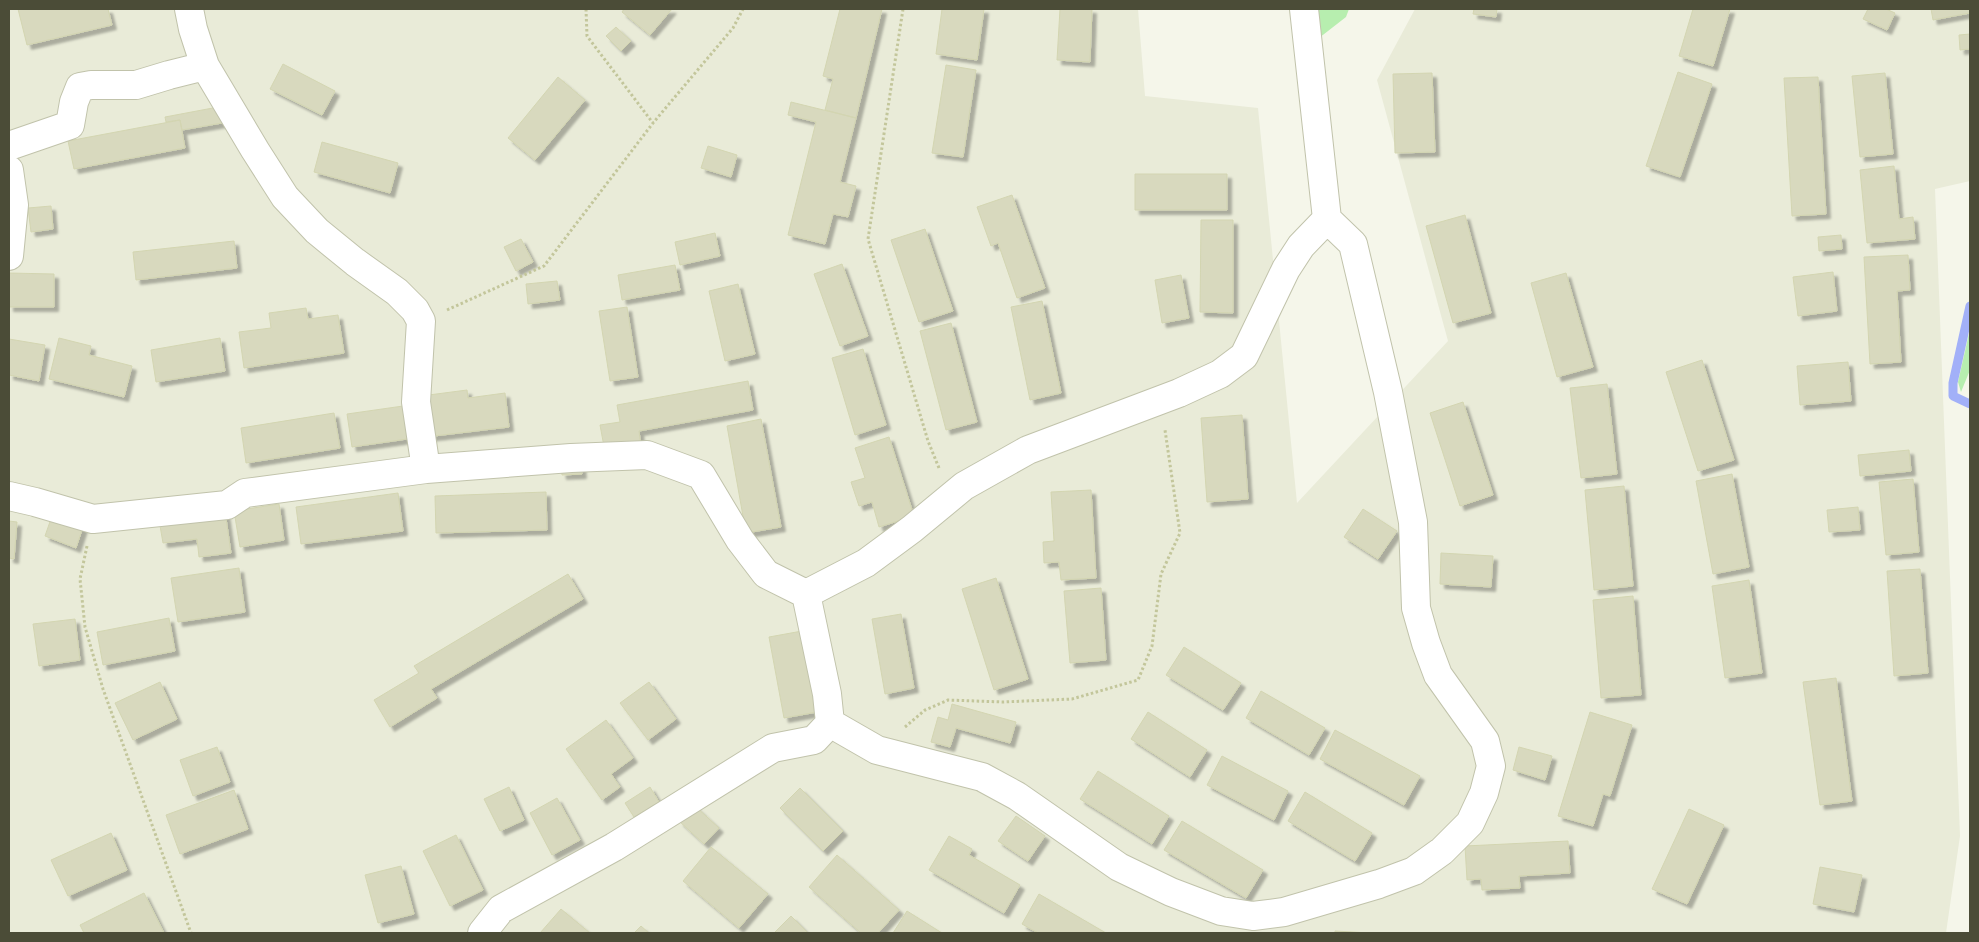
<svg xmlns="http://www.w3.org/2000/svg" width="1979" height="942" font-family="'Work Sans',sans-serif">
<defs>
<filter id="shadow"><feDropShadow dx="4.5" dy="4.5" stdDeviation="1" flood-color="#0004"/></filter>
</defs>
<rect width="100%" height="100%" fill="#f5f6ea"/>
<path fill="#e9ebd8" d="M9,9H1138L1145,96L1258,108L1297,503L1448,341L1377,80L1415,9H1970V181L1935,189L1960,836L1946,933H9Z"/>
<path fill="#b7eeaf" d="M1311,9H1349L1346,17L1319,38Z
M1970,329V370L1961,392L1958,382Z"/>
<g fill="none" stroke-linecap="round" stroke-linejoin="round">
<path stroke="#a2b0f8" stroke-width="9" d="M1970,306L1953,383V396L1970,404"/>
</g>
<path fill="#d8d9be" stroke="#d3d5b1" filter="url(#shadow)" d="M18,9H108L112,25L27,45Z
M624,9H672L650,35L622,12Z
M840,9H882L856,118L825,110L833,79L823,76Z
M942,9H984L977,60L936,54Z
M1060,9H1092L1090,62L1057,60Z
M1474,9H1497L1496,17L1473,14Z
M1693,9H1730L1713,66L1679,56Z
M1868,9H1886L1895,13L1887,30L1863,19Z
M1931,9H1970V13L1933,20Z
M616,27L631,41L621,51L606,36Z
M1970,34V49L1960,50L1959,35Z
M283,64L335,91L322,115L270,89Z
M946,65L976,70L963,157L932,153Z
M1678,72L1712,84L1680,177L1646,166Z
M1432,73L1435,152L1395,153L1393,74Z
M1885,73L1893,154L1860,157L1852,76Z
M558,77L585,100L535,160L508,138Z
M1818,77L1826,214L1792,216L1784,78Z
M791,102L856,118L840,182L856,186L848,217L833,214L825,244L788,235L816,122L788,115Z
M218,107L222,123L182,130L180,120L166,122L165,117Z
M180,120L185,148L74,169L68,141Z
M322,142L398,163L390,193L314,172Z
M708,146L737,155L731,177L701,168Z
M1894,166L1899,219L1913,217L1915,239L1867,243L1860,170Z
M1135,174H1227V210H1135Z
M1012,195L1045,288L1017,298L998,243L991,246L977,207Z
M51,206L53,229L31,232L28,208Z
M1465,215L1491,313L1453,323L1426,226Z
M1201,220H1233V313L1200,312Z
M925,229L953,311L919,322L891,240Z
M715,233L720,256L680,265L675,242Z
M1841,235L1842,249L1819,251L1818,237Z
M521,239L533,262L516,271L504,247Z
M234,241L237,268L136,280L133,252Z
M1908,255L1910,290L1897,291L1901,362L1870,364L1864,257Z
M842,264L868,336L840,346L814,274Z
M675,265L680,290L622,300L618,275Z
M1833,272L1837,311L1798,316L1793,277Z
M9,273L54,274V307H9Z
M1566,273L1593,367L1557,377L1531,283Z
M1181,275L1189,318L1162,323L1155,280Z
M557,281L560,300L528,304L526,284Z
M738,284L755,354L725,361L709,291Z
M1042,301L1061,393L1030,400L1011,307Z
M627,307L638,377L610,381L599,311Z
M306,308L308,319L338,315L344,353L244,368L239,332L271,328L269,313Z
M951,323L977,422L946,430L920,331Z
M59,338L91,346L89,355L132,366L124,397L49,379Z
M220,338L225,371L156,382L151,350Z
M9,339L45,345L39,381L9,375Z
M863,349L886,425L855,435L832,358Z
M1702,360L1734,460L1698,471L1666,372Z
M1848,362L1851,401L1800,405L1797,366Z
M748,381L753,410L639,431L641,446L605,452L600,425L620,422L617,405Z
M1607,384L1617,474L1581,478L1570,388Z
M467,390L468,398L505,393L509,427L426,437L421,396Z
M1463,402L1493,495L1460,506L1430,413Z
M410,405L414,438L352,447L347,414Z
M334,413L340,448L246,463L241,428Z
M1242,415L1248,499L1207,502L1201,418Z
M761,419L781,527L746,533L727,426Z
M889,437L914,516L879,527L872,502L859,506L851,482L865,478L855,448Z
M1909,450L1911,471L1860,476L1858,455Z
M581,463L582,474L562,475L561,465Z
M1732,474L1749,567L1713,574L1696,481Z
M1913,479L1919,552L1886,555L1879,482Z
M1624,486L1633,586L1594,590L1585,490Z
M1091,490L1096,578L1061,580L1059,562L1044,563L1043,542L1054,541L1051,492Z
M546,492L547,530L436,533L435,496Z
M398,493L403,531L301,544L296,507Z
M279,504L284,540L240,547L234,511Z
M1858,507L1860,530L1829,532L1827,510Z
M1363,509L1397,531L1378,559L1344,537Z
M225,511L231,553L199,557L197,539L163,543L159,520Z
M53,513L84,524L76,548L45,536Z
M9,521L17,522L14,559L9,558Z
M1441,553L1493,556L1491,587L1440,584Z
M239,568L245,612L178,622L171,578Z
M1920,569L1928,673L1894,676L1887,571Z
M568,574L583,599L431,689L437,698L390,727L374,700L419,673L414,666Z
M996,578L1028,679L994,690L962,589Z
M1749,580L1762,673L1725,678L1712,586Z
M1101,588L1106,660L1070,663L1064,591Z
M1633,596L1641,695L1601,698L1593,600Z
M901,614L914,688L885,694L872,619Z
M169,618L175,651L103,665L97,632Z
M75,619L80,660L39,666L33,624Z
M802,631L817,712L784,718L769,637Z
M1184,647L1241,683L1223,710L1166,675Z
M1836,678L1852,801L1820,805L1803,682Z
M160,682L177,719L133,740L115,703Z
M649,682L676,719L648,740L620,703Z
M1261,691L1325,728L1309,755L1246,718Z
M952,704L1016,722L1010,743L956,728L950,747L931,742L938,717L948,720Z
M1148,712L1207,750L1190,777L1131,739Z
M1590,712L1632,725L1610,796L1603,794L1593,826L1558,816Z
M606,720L633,758L611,774L620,787L602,800L566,749Z
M1335,730L1420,776L1404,805L1320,759Z
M217,747L230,782L193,796L180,760Z
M1519,747L1552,756L1545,780L1513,770Z
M1222,756L1288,791L1274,820L1207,785Z
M1098,771L1169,816L1152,844L1080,799Z
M509,787L524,820L500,831L484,799Z
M650,787L659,802L634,817L625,803Z
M800,788L843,831L823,851L780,808Z
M234,790L248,829L180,854L166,815Z
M1305,792L1372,833L1355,861L1288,821Z
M557,798L580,840L552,855L530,813Z
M694,805L719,828L704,844L679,821Z
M1689,809L1724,825L1687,904L1652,889Z
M1016,816L1045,836L1028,861L998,841Z
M1182,821L1263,870L1246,898L1164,850Z
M111,833L127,870L68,896L51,860Z
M456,835L483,890L450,906L423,851Z
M949,836L972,849L969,855L1020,885L1004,913L929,870Z
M1568,841L1570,873L1519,876L1520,888L1482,890L1481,879L1467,880L1465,846Z
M711,847L768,894L739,928L683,881Z
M837,855L899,910L878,933H861L809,887Z
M401,866L414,914L378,923L365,875Z
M1820,867L1862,875L1854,912L1813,904Z
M144,893L164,933H84L80,925Z
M1039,894L1106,933H1038L1022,924Z
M561,909L590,933H540Z
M907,911L942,933H893Z
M791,916L808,933H774Z
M641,926L649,933H634Z
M1335,931L1370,933H1335Z"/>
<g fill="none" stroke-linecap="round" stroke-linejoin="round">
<defs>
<path id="minor" d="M189,9L193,29L205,66L255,150L285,197L317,231L355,262L397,292L415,310L421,321L416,402L426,469
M9,146L70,125L74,102L80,87L91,85H136L169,75L205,66
M9,170L14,205L9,256
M9,496L35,502L93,519L227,505L245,493L426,469L571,458L647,455L701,475L740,540L766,574L806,594
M830,723L877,750L982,777L1017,796L1119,867L1171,892L1221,911L1253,916L1284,912L1379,884L1414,871L1442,851L1470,823L1484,793L1491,766L1485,741L1438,675L1426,643L1416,608L1413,522L1388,392L1353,244L1327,219
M482,933L501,909L614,847L773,748L814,740L830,723L827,694L806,594L866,563L912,529L964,486L1028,450L1179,393L1220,374L1244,356L1286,269L1301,246L1327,219L1304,9"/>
</defs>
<use href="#minor" stroke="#c1c3ab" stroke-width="30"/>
<path stroke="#c3c69b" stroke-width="3" stroke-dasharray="2.5 2.5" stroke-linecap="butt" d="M586,9L587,36L653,123
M903,9L868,239L928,441L939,468
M447,310L544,266L653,123L733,28L743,9
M87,546L80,579L85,627L103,689L191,933
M905,727L925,710L948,700L1003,702L1072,699L1138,680L1152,646L1161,574L1180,533L1165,430"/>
<use href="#minor" stroke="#fff" stroke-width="28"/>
</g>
<rect width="1979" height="942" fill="none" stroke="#4b4c37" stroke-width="20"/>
</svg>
